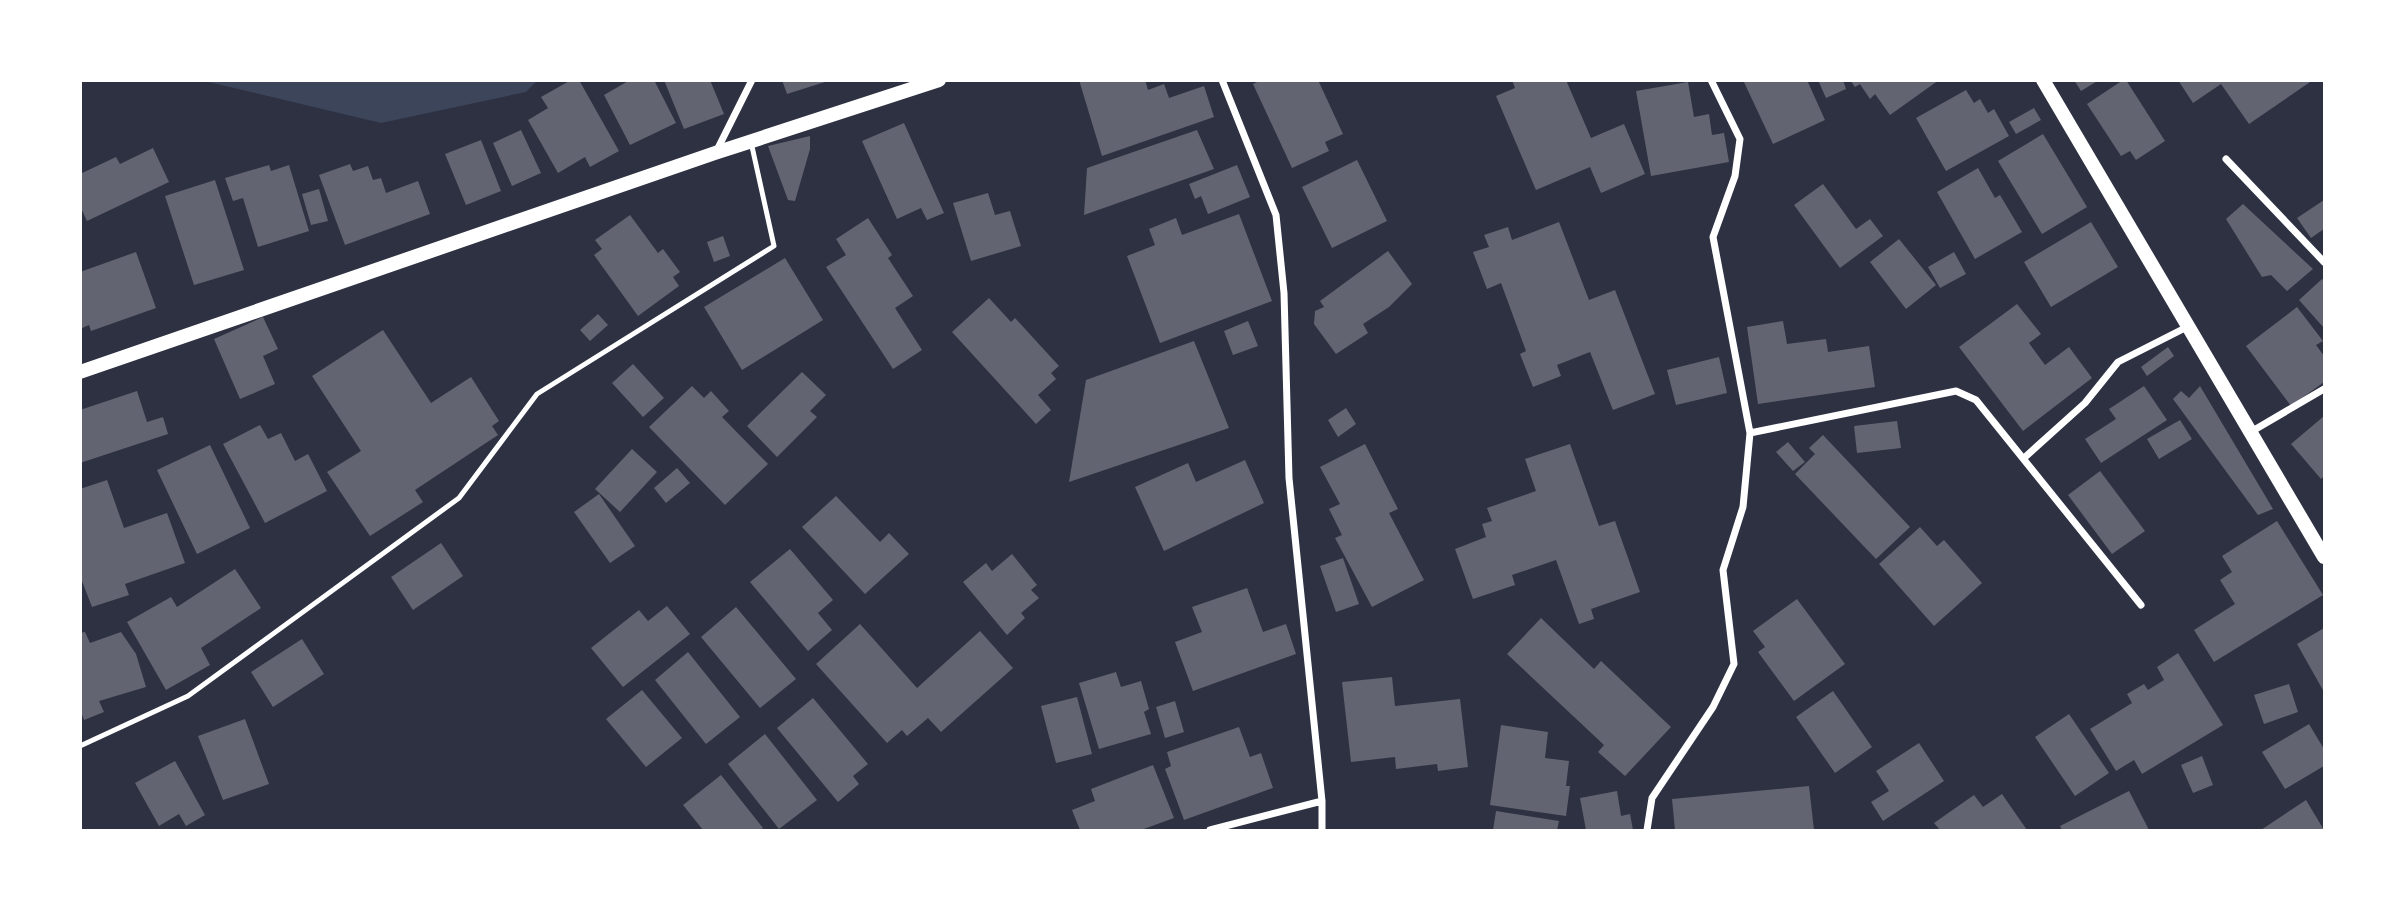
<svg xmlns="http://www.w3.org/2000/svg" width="2405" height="911" font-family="Inter,sans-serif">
<rect width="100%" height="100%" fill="#2d3142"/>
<path fill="#3c4559" d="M204,81L537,80V81L526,92L381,123Z"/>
<path fill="#626471" d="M571,80H579L619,151L590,167L585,157L558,173L528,120L548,108L541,97Z
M630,80H654L676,123L630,145L604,95Z
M664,80H710L724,114L684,129Z
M782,80H828V81L787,94Z
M1079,80H1145L1148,90L1164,84L1169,98L1204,86L1214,117L1102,156Z
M1261,80H1318L1343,134L1325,142L1329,151L1292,168L1253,84Z
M1512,80H1566L1591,138L1624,124L1645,174L1601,193L1590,167L1536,190L1496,96L1515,88Z
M1743,80H1807L1825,120L1773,144Z
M1818,80H1843L1846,89L1826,98Z
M1850,80H1939L1890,115L1875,94L1870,99L1860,84L1855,87Z
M2074,80H2099L2081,91Z
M2123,80H2126L2165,141L2136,160L2130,151L2121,156L2087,104Z
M2178,80H2313L2249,124L2221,84L2193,103Z
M1688,82L1694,117L1709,114L1712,135L1724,133L1729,162L1651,176L1636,91Z
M1966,90L1974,103L1980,99L1988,113L1994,109L2009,136L1946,171L1916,118Z
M2034,108L2041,120L2016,134L2009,122Z
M904,123L944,213L927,220L921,208L897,219L862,141Z
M521,130L541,173L512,186L493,143Z
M1197,130L1214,169L1084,215L1087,168Z
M2043,134L2087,207L2042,234L1998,161Z
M810,136V149L795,201L788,200L768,146Z
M481,140L501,191L466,205L445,154Z
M153,148L169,182L87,221L80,206V174L116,157L120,164Z
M1357,160L1387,221L1332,248L1302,187Z
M350,164L353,171L368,166L373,180L381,178L386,193L418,181L430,214L345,245L319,175Z
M269,165L271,171L289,165L309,231L258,247L243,198L233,201L225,178Z
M1237,165L1250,197L1208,214L1201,196L1195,199L1189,184Z
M1978,168L1995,198L2000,195L2022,232L1975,259L1937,192Z
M215,180L244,270L194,285L165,196Z
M1823,184L1856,229L1870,219L1883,236L1840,268L1794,205Z
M319,189L328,221L311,225L302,194Z
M988,193L995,215L1010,211L1021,246L971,261L953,203Z
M2324,200V229L2311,238L2297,218Z
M2243,204L2313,269L2287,291L2271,275L2262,277L2226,219Z
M1239,214L1272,301L1160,343L1127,256L1155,245L1149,229L1176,218L1182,235Z
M630,215L658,253L663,249L680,272L673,277L679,286L638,316L594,255L602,249L595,240Z
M868,218L892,255L888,258L913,296L895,308L922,350L893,369L826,267L846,255L836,239Z
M1559,222L1589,300L1615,290L1655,394L1613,410L1590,352L1557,365L1561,376L1533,387L1520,354L1526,351L1501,283L1487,289L1473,252L1489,247L1484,235L1508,227L1512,240Z
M2091,222L2118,267L2051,307L2024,262Z
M723,236L730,256L714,262L707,242Z
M1899,239L1936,285L1906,309L1870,262Z
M1388,251L1412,284L1389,307L1363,324L1368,333L1336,354L1314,324L1315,311L1324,307L1320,301Z
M136,252L156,308L91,331L89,325L80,329V272Z
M1954,252L1966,274L1940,288L1928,267Z
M785,258L823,320L742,370L704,307Z
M2322,279L2324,281V328L2299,300Z
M989,298L1011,322L1015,318L1059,366L1051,373L1056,379L1038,395L1051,410L1036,424L952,332Z
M2017,304L2041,334L2029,343L2045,365L2069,347L2092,378L2023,431L1959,347Z
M2297,307L2323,341L2316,345L2324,356V382L2291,406L2246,346Z
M598,314L608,325L590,341L580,330Z
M263,317L278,349L263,356L275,384L240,399L214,339Z
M1248,321L1258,346L1233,355L1224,331Z
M1783,321L1787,344L1826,339L1828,352L1869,346L1875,387L1758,404L1747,327Z
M383,330L431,403L471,377L499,421L492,426L498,435L415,490L423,502L370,536L327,472L361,451L312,376Z
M1194,341L1229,428L1069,482L1086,380Z
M2168,347L2174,356L2147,376L2141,367Z
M1719,357L1727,393L1676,405L1667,370Z
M633,364L664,398L643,417L612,383Z
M802,372L826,395L810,411L817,417L777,457L747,426Z
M692,386L704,398L711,391L729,411L722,417L768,464L725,505L649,427Z
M2144,386L2167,420L2101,463L2085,439L2116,419L2109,409Z
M2200,386L2273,509L2258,515L2173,399L2181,391L2189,398Z
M137,391L147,422L163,417L168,434L80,463V410Z
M1346,408L1356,424L1338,437L1328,420Z
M2324,416V476L2321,479L2291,444Z
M2180,420L2192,439L2159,459L2147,439Z
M1897,421L1901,448L1857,453L1854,426Z
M260,425L268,439L281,433L295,461L308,454L327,491L265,523L223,444Z
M1823,435L1910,527L1876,559L1795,474L1815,454L1809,448Z
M1788,442L1805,462L1793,471L1776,452Z
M1365,444L1398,509L1389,513L1424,580L1372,607L1335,538L1342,535L1329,509L1340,504L1320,467Z
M1570,444L1599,526L1615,521L1640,592L1591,609L1594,619L1579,624L1556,560L1512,575L1515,585L1473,599L1455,549L1486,537L1482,524L1492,521L1487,508L1536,491L1525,459Z
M210,445L250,528L197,554L157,470Z
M632,449L657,472L620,512L595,489Z
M1245,460L1264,503L1164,551L1135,487L1188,463L1196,482Z
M677,468L690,483L666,503L654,488Z
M2100,471L2145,531L2112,554L2068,495Z
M107,480L124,528L167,513L185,563L125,584L129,595L92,607L80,576V489Z
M599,494L635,546L610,563L574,512Z
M836,496L880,542L889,533L909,554L865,594L802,527Z
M2277,521L2323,595L2214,662L2194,630L2235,604L2220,580L2232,572L2222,556Z
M1920,527L1937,546L1944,540L1982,583L1934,626L1879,564Z
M441,543L463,576L413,610L391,577Z
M790,549L833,600L818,613L832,630L808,651L750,582Z
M1012,554L1037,585L1031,590L1039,598L1021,613L1025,618L1007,635L963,582L986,563L992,571Z
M1343,558L1359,604L1336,612L1320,566Z
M235,569L261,608L201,648L210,665L166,690L127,622L171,597L177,607Z
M1247,588L1263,632L1286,624L1296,654L1193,691L1175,642L1202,632L1192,607Z
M1797,599L1845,664L1794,701L1758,652L1765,647L1753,631Z
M667,606L690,634L623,687L591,648L639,610L648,621Z
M736,607L796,679L760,708L701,637Z
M1541,618L1594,669L1601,661L1671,727L1625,776L1598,752L1604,745L1507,654Z
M860,624L917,688L980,631L1013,668L941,732L928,718L907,736L902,730L887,743L816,664Z
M2324,628V692L2297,644Z
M85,632L90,643L121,632L136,654L146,687L99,701L104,712L84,720L80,709V633Z
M302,639L324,674L273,707L251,672Z
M688,652L740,717L706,744L655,680Z
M2178,653L2223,725L2142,774L2134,760L2116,771L2090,729L2132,703L2127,694L2144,684L2148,690L2164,680L2157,667Z
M1116,672L1121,687L1141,681L1149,709L1144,712L1151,734L1099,749L1079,683Z
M1392,677L1395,706L1460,699L1468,767L1438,771L1437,764L1396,769L1395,757L1351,762L1342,682Z
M2289,684L2298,712L2264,724L2254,695Z
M642,690L682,738L646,767L606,719Z
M1833,691L1872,747L1835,773L1796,717Z
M1077,697L1092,754L1056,763L1041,706Z
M813,698L868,764L853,776L859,784L838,802L777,728Z
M1175,701L1184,732L1165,738L1156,707Z
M2069,714L2109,773L2075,796L2035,737Z
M245,719L269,784L223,800L198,736Z
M2309,724L2324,749V766L2285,789L2262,752Z
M1501,725L1548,732L1545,758L1569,761L1566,786H1570L1566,816L1490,805Z
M1239,727L1250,757L1261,753L1273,788L1184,820L1165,769L1171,766L1167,752Z
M765,734L817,800L779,829L728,764Z
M1919,743L1944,781L1883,821L1871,802L1889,791L1876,771Z
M2202,756L2213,785L2193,793L2181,765Z
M175,761L205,815L186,826L179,814L159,826L135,783Z
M1153,765L1174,818L1141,830H1080L1072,810L1095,801L1091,789Z
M721,775L763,828L760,830H703L683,805Z
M1809,786L1814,830H1675L1672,799Z
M1617,791L1621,816L1630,814L1633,830H1586L1580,798Z
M2129,791L2149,830H2062L2060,826Z
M2002,794L2027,830H1940L1934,823L1974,795L1983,807Z
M2306,800L2324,830H2261Z
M1496,811L1559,821L1557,830H1493Z"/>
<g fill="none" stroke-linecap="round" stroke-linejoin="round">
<path stroke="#fff" stroke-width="5" d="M80,746L188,696L459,498L537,394L774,246L751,142"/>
<path stroke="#fff" stroke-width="7" d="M1222,80L1276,215L1284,293L1289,478L1322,801V830
M716,152L752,80
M2226,159L2324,262
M1750,433L1956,391L1976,400L2141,605
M2249,433L2324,389
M2024,458L2085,403L2118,362L2187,327
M1210,830L1322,801
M1647,830L1652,798L1713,707L1734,664L1723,570L1743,507L1750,433L1713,237L1735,176L1740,139L1711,80"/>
<path stroke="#fff" stroke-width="14" d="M2043,80L2324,557
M80,372L715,153L939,80"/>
</g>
<rect width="2405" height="911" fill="none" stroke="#ffffff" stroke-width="164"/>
</svg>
